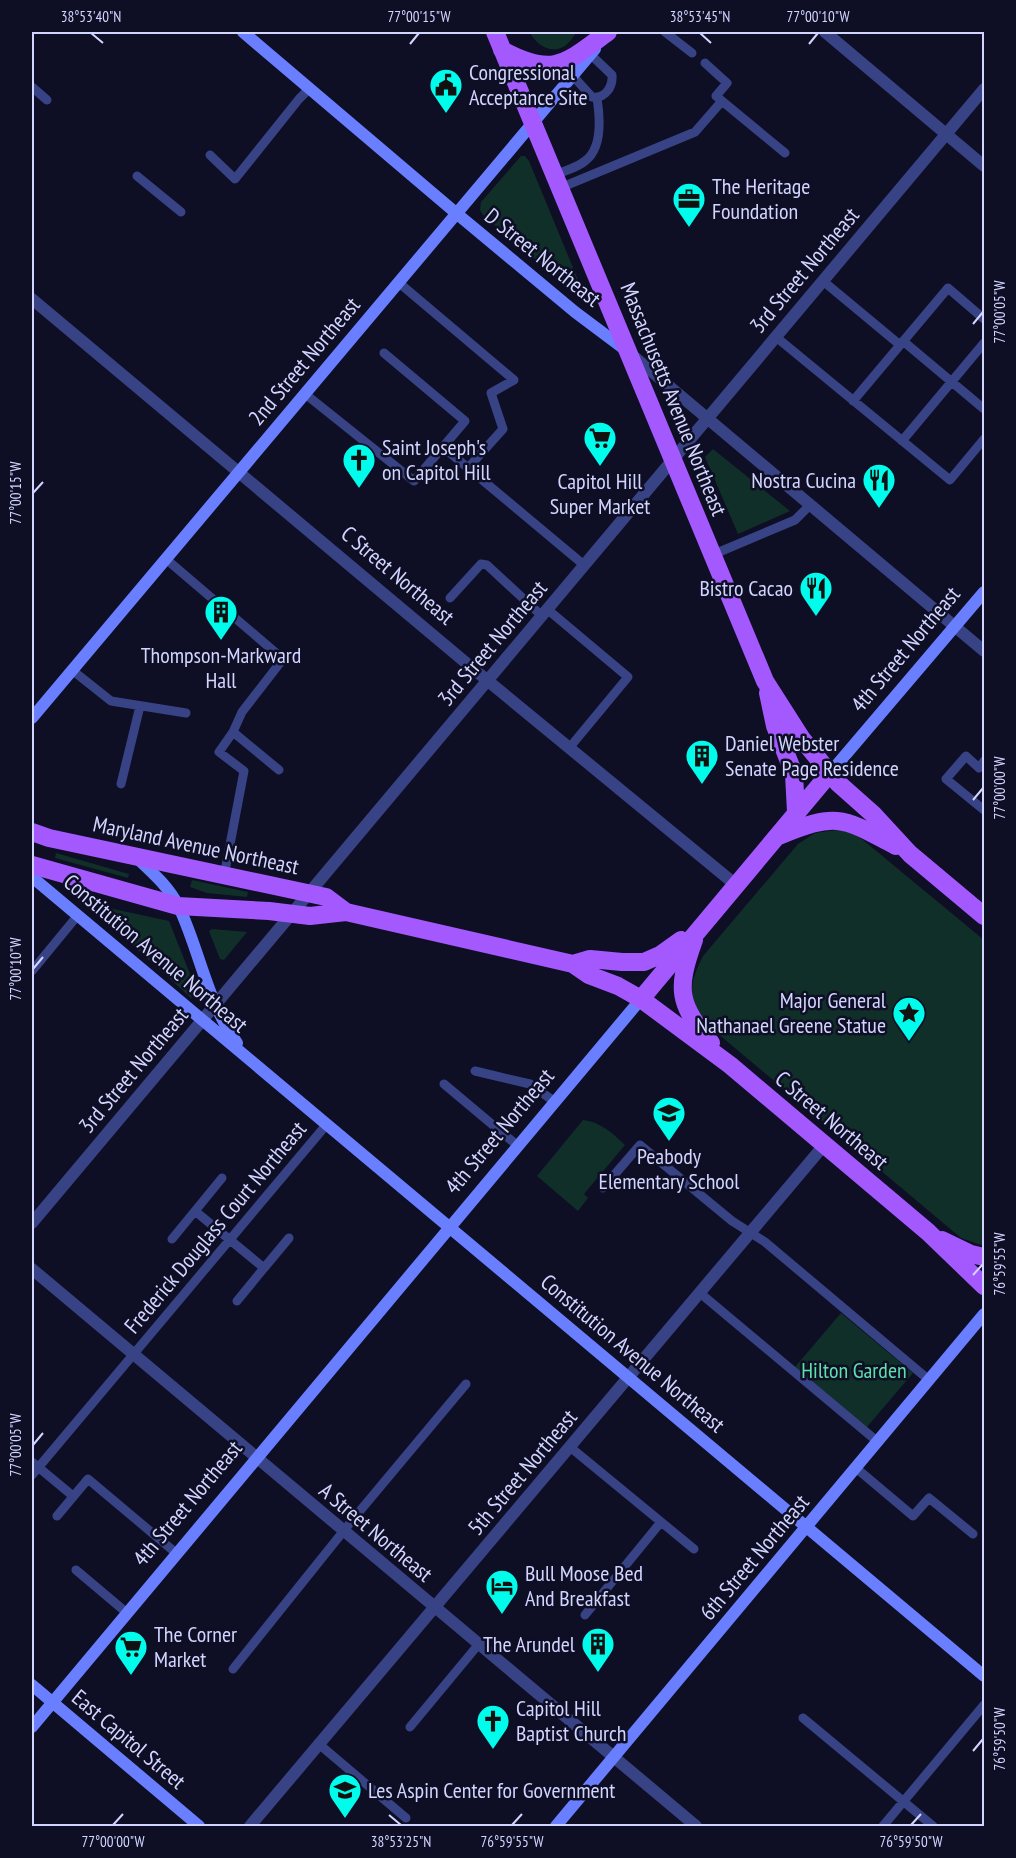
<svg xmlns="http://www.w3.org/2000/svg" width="1016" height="1858" font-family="'PT Sans Narrow',sans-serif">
<rect width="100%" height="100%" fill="#0e0e25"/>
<path fill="#112f29" d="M530,32H577C573,37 569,44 563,47C550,54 535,44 530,32Z
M521,156H525L529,161L581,287L579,295L575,294L483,215L480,210L481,202Z
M713,449L790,511L738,534L705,457Z
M837,830L853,833L863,840L984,940V1246L961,1238L710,1027C688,999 687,988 703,956L798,844L815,833Z
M56,853L129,874L128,878L55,858Z
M192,880L248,892L247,897L207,893L190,887Z
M86,903L169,921L198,994L191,998Z
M212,929L247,932L224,960L220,959L209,931Z
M583,1120C601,1122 612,1133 625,1145L584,1194L588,1198L578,1211L537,1176Z
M841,1313L913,1373L867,1427L795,1367Z"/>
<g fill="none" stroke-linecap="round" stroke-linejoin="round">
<path stroke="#384385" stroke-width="9" d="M665,32L692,53
M572,75L592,97C605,99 613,87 612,75L590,54
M32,87L47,100
M722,101L785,153
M210,155L235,179L299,99L310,88
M554,175C564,171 577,168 585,161C603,148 600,117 597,98
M137,176L181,212
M560,188L695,132L722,101L716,96L727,83L705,63
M823,281L900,345
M398,282L514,380L491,393L503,429L468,468L584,565
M776,337L950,480L984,439
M903,341L984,409
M304,393L414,481L465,421L384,353
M853,401L948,288L984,319
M902,441L984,343
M443,447L468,468
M712,555L795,520L810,505
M166,559L283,659L242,712L233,732
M450,598L481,564L487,565L542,616
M547,609L628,677L570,747
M72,670L111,701L186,713
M984,761L979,768L966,756L946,779L984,810
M121,784L140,706
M224,876L244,771L219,752L233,732L279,770
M32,971L78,915
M475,1071L530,1084L555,1102
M444,1084L518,1146
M222,1178L195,1211L264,1268L289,1238
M603,1188L640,1145L732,1221L765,1242L929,1380
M172,1239L195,1211
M700,1293L878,1442
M237,1301L264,1268
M570,1447L694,1549
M32,1462L73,1496
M856,1468L913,1516L929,1498L973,1534
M32,1475L327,1124
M57,1516L88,1479L176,1553
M76,1570L127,1613
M585,1615L661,1522
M233,1669L354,1518L466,1384
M803,1718L933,1826
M410,1727L478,1645
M320,1745L406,1818
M883,1826L984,1705"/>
<path stroke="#384385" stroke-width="12" d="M825,32L984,166
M32,299L471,667L736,885
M632,355L984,651
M32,1223L984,89
M32,1269L696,1826
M250,1826L825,1144"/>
<path stroke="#697fff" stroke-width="12" d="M243,32L456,213L575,312L627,351
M32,718L595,49
M830,773L984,592
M137,858C153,873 169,887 179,907C200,952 207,1002 237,1043
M32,877L984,1676
M32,1685L199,1826
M32,1727L641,999
M556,1826L984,1314"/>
<path stroke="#a459ff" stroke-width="18" d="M495,32L765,681L802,739L838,783L874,815L910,854L984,916
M502,50C554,78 566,63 608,32
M768,693L775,726L794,774L796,812
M32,832L49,838L326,897L346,912
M779,836C837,812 842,817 896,846
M32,865L178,906L269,911L310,916L346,912L573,964L589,975L618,986L641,999L730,1065L928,1232L984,1286
M694,940C676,990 678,1003 711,1043
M573,964L590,959L622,962H644L660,955L681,940
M641,999L830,773
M942,1240L971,1254L984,1257"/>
</g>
<path fill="none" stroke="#d2d5ff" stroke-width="2" d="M91,33L103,43M700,33L711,43M410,44L419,33M809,44L818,33M973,324L983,312M33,493L43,482M973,800L983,788M33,969L43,957M973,1275L983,1264M33,1445L43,1433M973,1751L983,1739M389,1815L401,1825M113,1825L123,1814M512,1825L522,1814M911,1825L921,1814"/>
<defs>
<symbol id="civic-pin" viewBox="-11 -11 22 30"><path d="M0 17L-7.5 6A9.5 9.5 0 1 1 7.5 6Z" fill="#00fdeb" stroke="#0e0e25"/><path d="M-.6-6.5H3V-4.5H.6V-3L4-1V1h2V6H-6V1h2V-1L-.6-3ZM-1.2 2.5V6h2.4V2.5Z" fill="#111"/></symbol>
<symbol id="office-pin" viewBox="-11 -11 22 30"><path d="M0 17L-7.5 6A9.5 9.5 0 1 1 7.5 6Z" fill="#00fdeb" stroke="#0e0e25"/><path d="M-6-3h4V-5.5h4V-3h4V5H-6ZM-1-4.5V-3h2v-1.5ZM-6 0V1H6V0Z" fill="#111"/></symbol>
<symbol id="supermarket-pin" viewBox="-11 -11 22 30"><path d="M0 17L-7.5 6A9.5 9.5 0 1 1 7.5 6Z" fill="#00fdeb" stroke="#0e0e25"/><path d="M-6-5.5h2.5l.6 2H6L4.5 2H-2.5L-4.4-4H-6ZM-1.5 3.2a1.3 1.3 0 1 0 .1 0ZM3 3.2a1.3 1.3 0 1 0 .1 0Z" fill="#111"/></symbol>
<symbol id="church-pin" viewBox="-11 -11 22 30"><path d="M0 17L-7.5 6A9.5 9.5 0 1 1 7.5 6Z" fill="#00fdeb" stroke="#0e0e25"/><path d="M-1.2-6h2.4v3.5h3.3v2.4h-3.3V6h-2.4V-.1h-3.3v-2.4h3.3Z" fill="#111"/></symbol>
<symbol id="restaurant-pin" viewBox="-11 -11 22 30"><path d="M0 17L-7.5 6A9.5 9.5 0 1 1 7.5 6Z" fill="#00fdeb" stroke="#0e0e25"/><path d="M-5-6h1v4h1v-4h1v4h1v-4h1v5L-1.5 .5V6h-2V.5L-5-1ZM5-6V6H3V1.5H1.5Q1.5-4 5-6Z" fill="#111"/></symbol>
<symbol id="building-pin" viewBox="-11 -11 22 30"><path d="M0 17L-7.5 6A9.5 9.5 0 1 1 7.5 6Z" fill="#00fdeb" stroke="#0e0e25"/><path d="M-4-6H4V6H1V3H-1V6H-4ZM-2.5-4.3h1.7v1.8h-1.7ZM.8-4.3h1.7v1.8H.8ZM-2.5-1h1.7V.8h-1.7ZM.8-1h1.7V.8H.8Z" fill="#111"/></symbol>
<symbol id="sight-pin" viewBox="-11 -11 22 30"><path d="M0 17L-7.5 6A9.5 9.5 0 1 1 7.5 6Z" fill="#00fdeb" stroke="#0e0e25"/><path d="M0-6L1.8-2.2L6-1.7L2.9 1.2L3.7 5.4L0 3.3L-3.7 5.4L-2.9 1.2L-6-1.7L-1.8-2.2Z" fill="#111"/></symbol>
<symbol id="school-pin" viewBox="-11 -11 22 30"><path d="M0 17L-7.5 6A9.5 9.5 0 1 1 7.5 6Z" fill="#00fdeb" stroke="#0e0e25"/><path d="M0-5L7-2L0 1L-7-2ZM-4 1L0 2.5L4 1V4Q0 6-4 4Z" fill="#111"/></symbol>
<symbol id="hotel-pin" viewBox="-11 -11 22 30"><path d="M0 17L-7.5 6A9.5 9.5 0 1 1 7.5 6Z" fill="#00fdeb" stroke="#0e0e25"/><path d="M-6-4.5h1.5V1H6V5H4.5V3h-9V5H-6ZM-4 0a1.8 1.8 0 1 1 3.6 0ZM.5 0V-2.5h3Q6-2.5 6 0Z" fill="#111"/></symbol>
</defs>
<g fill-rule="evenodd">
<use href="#civic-pin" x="427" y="66" width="38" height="52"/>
<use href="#office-pin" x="670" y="180" width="38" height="52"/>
<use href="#supermarket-pin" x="581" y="419" width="38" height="52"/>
<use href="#church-pin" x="340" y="441" width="38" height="52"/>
<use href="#restaurant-pin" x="860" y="461" width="38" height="52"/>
<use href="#restaurant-pin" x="797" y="569" width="38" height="52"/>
<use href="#building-pin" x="202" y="593" width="38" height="52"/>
<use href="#building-pin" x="683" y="737" width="38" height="52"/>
<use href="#sight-pin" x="890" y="994" width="38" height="52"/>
<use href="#school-pin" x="650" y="1094" width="38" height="52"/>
<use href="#hotel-pin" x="483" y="1567" width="38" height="52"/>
<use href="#building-pin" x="579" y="1625" width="38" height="52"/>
<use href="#supermarket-pin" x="112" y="1628" width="38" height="52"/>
<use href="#church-pin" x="474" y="1702" width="38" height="52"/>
<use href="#school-pin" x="326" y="1771" width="38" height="52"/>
</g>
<g text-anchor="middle" stroke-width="5" stroke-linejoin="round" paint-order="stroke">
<g font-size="22" fill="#d2d5ff" stroke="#0e0e25" text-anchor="start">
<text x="469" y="80">Congressional<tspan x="469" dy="25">Acceptance Site</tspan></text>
<text x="712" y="194">The Heritage<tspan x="712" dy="25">Foundation</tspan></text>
<text x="382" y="455">Saint Joseph's<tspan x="382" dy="25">on Capitol Hill</tspan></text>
<text x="856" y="488" text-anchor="end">Nostra Cucina</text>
<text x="600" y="489" text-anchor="middle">Capitol Hill<tspan x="600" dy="25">Super Market</tspan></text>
<text x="793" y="596" text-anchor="end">Bistro Cacao</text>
<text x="221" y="663" text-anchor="middle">Thompson-Markward<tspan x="221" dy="25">Hall</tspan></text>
<text x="725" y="751">Daniel Webster<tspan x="725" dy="25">Senate Page Residence</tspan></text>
<text x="886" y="1008" text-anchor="end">Major General<tspan x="886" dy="25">Nathanael Greene Statue</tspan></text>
<text x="669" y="1164" text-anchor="middle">Peabody<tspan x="669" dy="25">Elementary School</tspan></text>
<text x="525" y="1581">Bull Moose Bed<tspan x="525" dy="25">And Breakfast</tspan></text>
<text x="154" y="1642">The Corner<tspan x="154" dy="25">Market</tspan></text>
<text x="575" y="1652" text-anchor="end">The Arundel</text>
<text x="516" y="1716">Capitol Hill<tspan x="516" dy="25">Baptist Church</tspan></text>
<text x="368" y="1798">Les Aspin Center for Government</text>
</g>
<g font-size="22" fill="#d2d5ff" stroke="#0e0e25">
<text transform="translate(543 257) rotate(39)" y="8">D Street Northeast</text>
<text transform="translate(804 270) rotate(-50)" y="8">3rd Street Northeast</text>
<text transform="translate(304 361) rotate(-50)" y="8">2nd Street Northeast</text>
<text transform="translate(674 399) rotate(68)" y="8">Massachusetts Avenue Northeast</text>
<text transform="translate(398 575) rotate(40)" y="8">C Street Northeast</text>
<text transform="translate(492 643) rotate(-50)" y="8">3rd Street Northeast</text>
<text transform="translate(905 649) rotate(-50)" y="8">4th Street Northeast</text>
<text transform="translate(196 845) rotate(12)" y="8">Maryland Avenue Northeast</text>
<text transform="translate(156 953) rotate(40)" y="8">Constitution Avenue Northeast</text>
<text transform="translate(133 1070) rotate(-50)" y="8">3rd Street Northeast</text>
<text transform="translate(832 1120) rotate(40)" y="8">C Street Northeast</text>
<text transform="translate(499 1131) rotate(-50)" y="8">4th Street Northeast</text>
<text transform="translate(215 1227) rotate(-50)" y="8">Frederick Douglass Court Northeast</text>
<text transform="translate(633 1353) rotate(40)" y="8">Constitution Avenue Northeast</text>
<text transform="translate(522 1472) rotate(-50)" y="8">5th Street Northeast</text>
<text transform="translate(187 1503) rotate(-50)" y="8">4th Street Northeast</text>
<text transform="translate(376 1532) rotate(40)" y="8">A Street Northeast</text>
<text transform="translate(754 1557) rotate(-50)" y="8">6th Street Northeast</text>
<text transform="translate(129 1739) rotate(40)" y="8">East Capitol Street</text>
</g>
<g font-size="22" fill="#5be2a9" stroke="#0e0e25">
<text x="854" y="1378">Hilton Garden</text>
</g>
</g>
<rect width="1016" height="1858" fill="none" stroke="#0e0e25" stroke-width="66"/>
<rect x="33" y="33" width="950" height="1792" fill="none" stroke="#d2d5ff" stroke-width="2"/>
<g font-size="15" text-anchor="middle" fill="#d2d5ff">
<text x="91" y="22">38°53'40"N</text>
<text x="419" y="22">77°00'15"W</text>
<text x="700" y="22">38°53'45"N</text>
<text x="818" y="22">77°00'10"W</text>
<text transform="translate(1000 312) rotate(-90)" y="5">77°00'05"W</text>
<text transform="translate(16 493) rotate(-90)" y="5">77°00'15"W</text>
<text transform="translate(1000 788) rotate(-90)" y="5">77°00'00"W</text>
<text transform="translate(16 969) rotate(-90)" y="5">77°00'10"W</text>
<text transform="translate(1000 1264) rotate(-90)" y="5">76°59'55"W</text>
<text transform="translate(16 1445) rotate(-90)" y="5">77°00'05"W</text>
<text transform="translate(1000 1739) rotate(-90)" y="5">76°59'50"W</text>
<text x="113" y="1847">77°00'00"W</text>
<text x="401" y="1847">38°53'25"N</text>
<text x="512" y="1847">76°59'55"W</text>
<text x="911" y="1847">76°59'50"W</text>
</g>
</svg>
